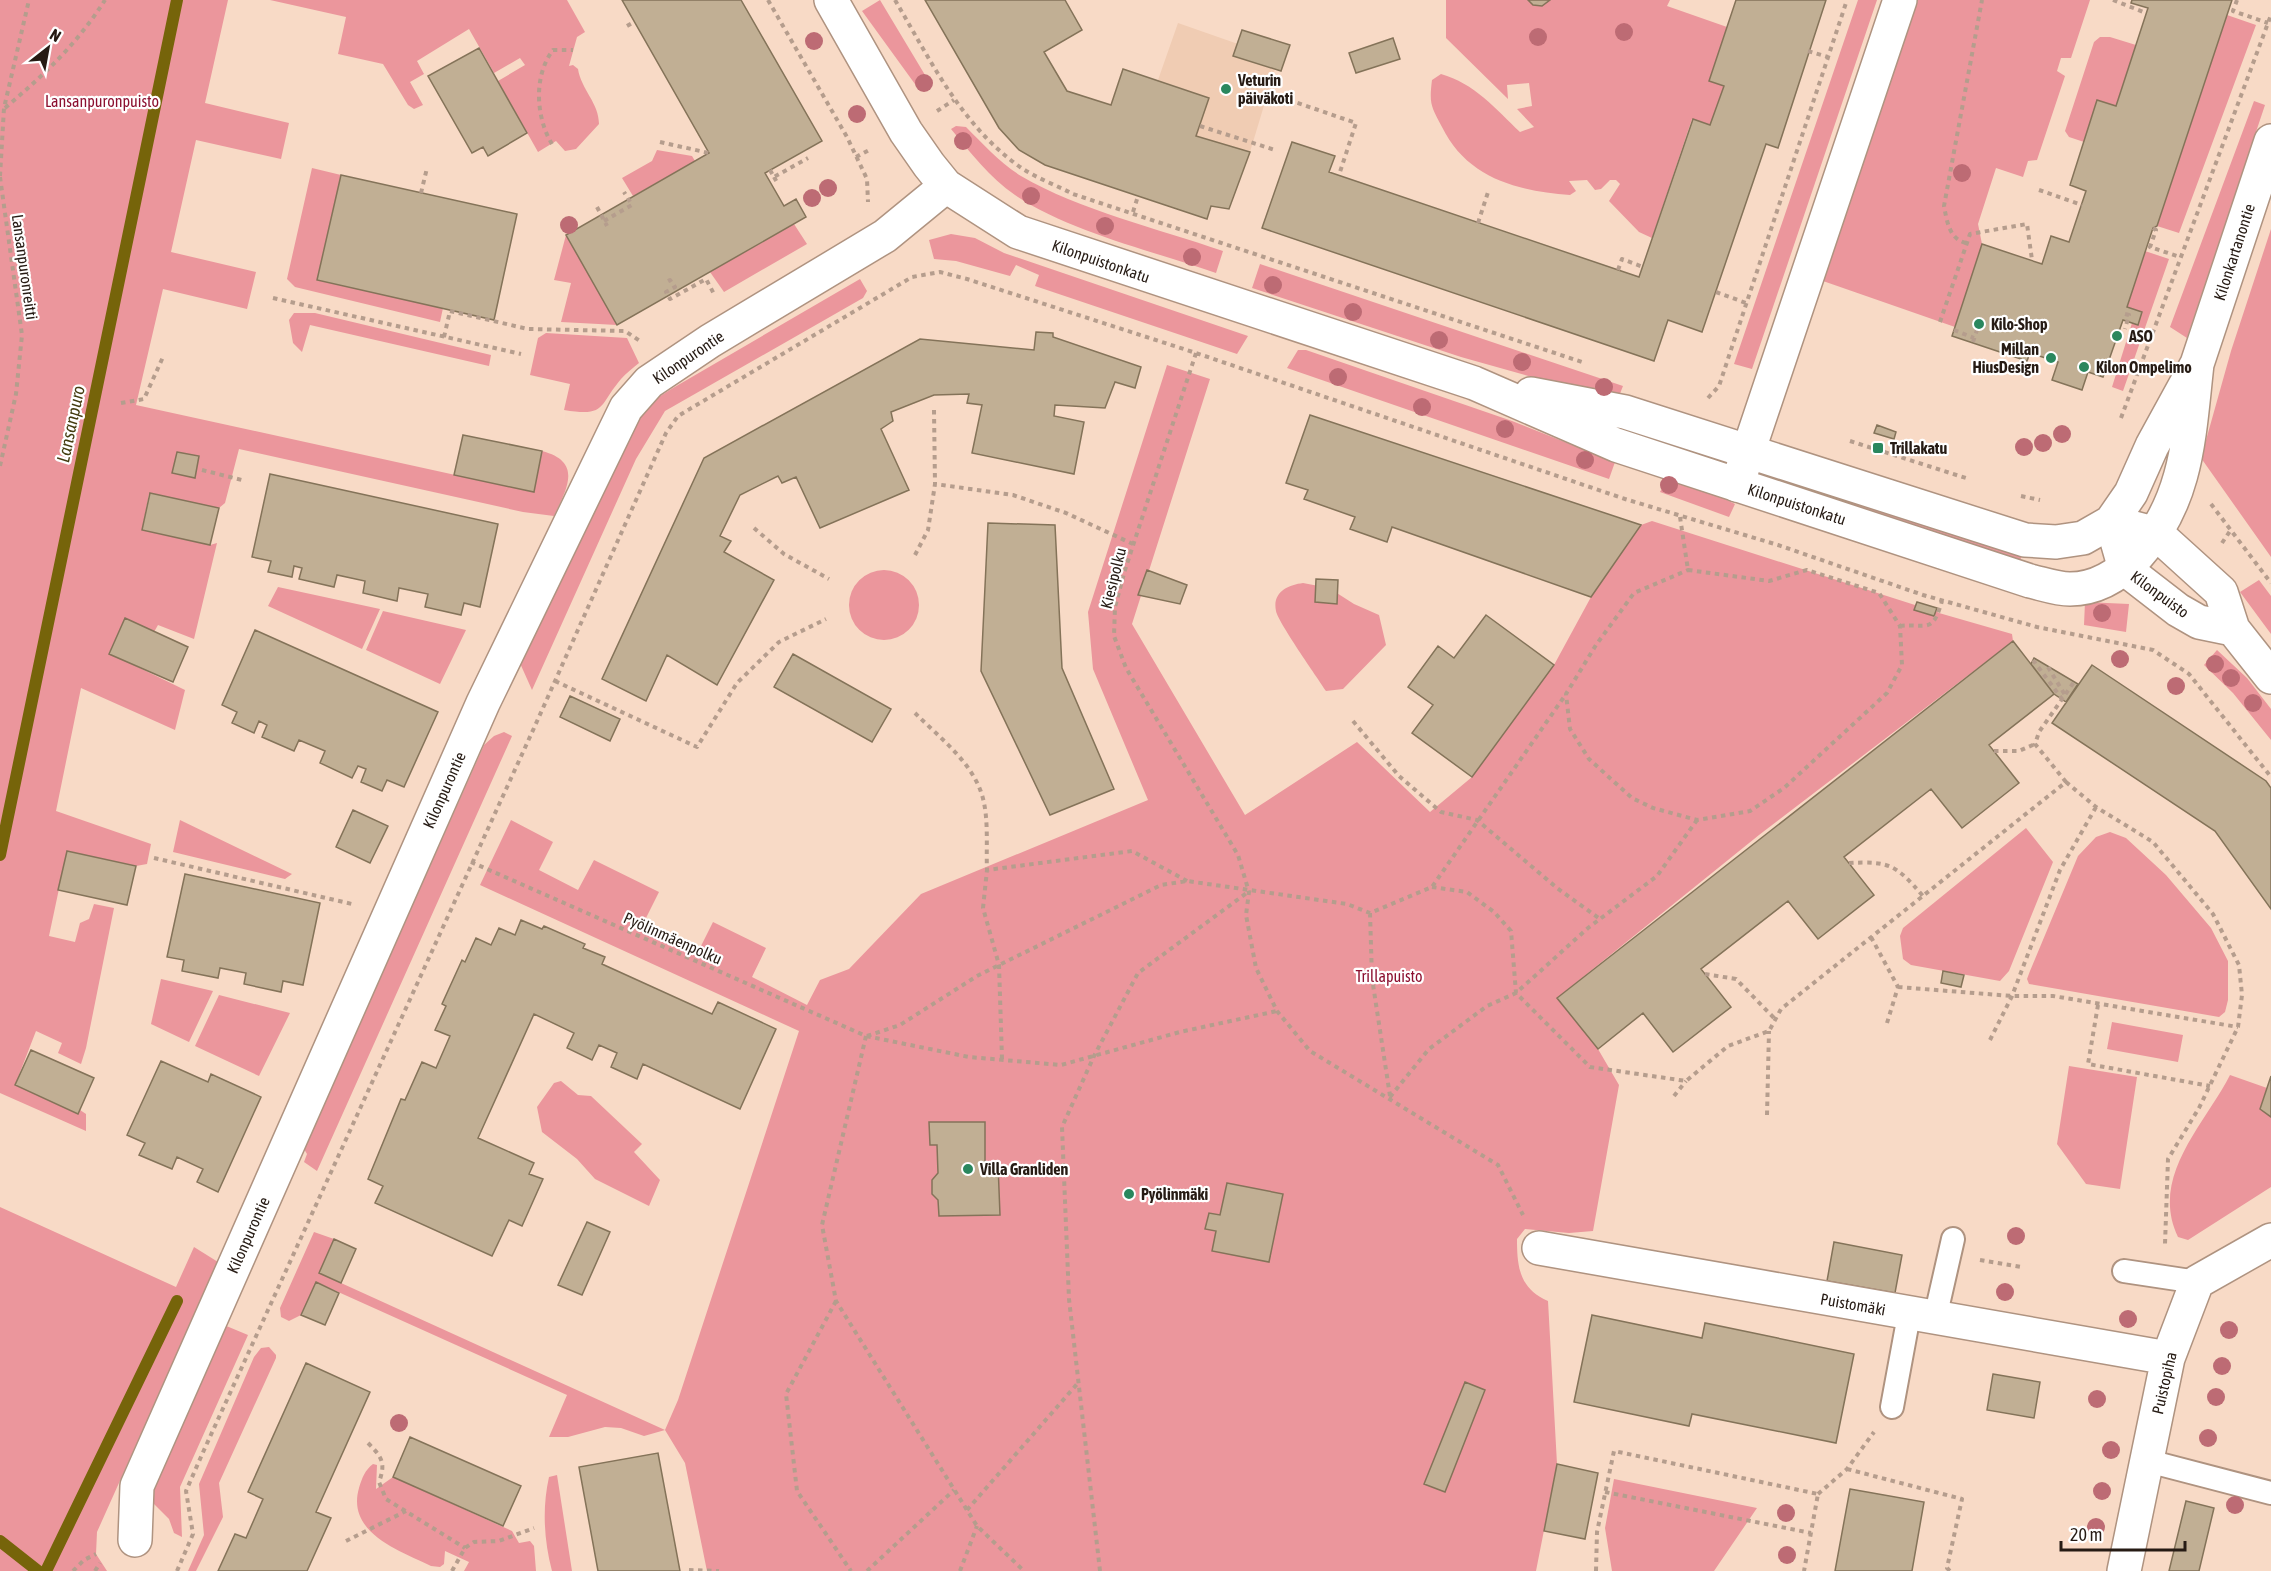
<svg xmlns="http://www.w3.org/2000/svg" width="2271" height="1571" font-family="'Asap Condensed',sans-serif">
<rect width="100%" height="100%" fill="#f8dac6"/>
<path fill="#f0ccb3" d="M1178,23L1238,44L1234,56L1275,69L1250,152L1196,136L1209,98L1158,80Z"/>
<path fill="#eb969c" d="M0,0H228L205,103L289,123L281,159L196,140L171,252L256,272L247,309L163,289L136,405L533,492L542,451C583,462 567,488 554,516L523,512L239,449L225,503L219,508L149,494L142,530L210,545L217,543L194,639L158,625L154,632L125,618L109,653L185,690L175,730L81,688L56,811L151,844L147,864L136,866L67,851L49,936L75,942L80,923L89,919L94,904L114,908L86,1048L81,1064L58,1053L62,1043L36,1031L15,1085L78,1114L80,1110L86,1114V1131L0,1093Z
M270,0H567L585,32L577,37L569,66L573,65L578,69C581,89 599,103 599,124L576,149L565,151L556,141L538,152L498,81L525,65L520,58L494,73L469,29L417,61L424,74L410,82L423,105L414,109L408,105L383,64L338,54L346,17Z
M880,0L931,85L920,91L862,11Z
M1446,0H1670L1667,6L1727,27L1709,81L1724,86L1710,125L1692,119L1652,238L1639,232L1609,201L1620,184L1616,180H1610L1601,189L1595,190L1587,180L1569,181L1576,191L1570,195C1517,191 1467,178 1442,127C1431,106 1429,104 1432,80L1441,74C1474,83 1496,109 1520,132L1534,127L1517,109L1532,106L1529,83L1507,85L1508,99L1446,38Z
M1858,0H1877L1752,369L1734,364Z
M1918,0H2090L2071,58H2061L2057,71L2065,76L2037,160L2028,161L2023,177L1996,168L1978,224L1982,244L1955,327L1823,281Z
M2227,15L2256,25L2179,233L2157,226Z
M2100,37H2110L2136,45L2116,106L2097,100L2084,142L2069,137L2065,131L2094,42Z
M2254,101L2265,105L2187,338L2170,327Z
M956,126L966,127C983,144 1000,163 1021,176C1079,210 1159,229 1223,251L1216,273C1153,251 1070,232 1015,195C990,178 970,152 951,129Z
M657,150L692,156L695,161L633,196L622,178L652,161Z
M312,168L341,175L317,280L443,308L440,322L295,287L287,279Z
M794,224L807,244L724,292L710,272Z
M2271,229V557L2201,458L2231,351Z
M951,234L975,238L1004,253L1248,336L1237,354L1035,286L1039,275L1016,265L1010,276L956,261L934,259L929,240Z
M566,235L617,325L561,322L571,283L554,280Z
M2145,251L2169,259L2123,391L2112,387L2132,323L2138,325L2142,312L2127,307Z
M1260,264L1623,386L1617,401L1461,357L1252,288Z
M860,279L867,291L863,298L665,411L636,459L532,690L519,661L637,418L654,400L673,388Z
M294,313H315L491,355L489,366L310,325L302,352L293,343L289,320Z
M546,333L627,338L639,363C633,368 626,373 621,379C598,406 607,417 564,410L570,384L530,375L538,338Z
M1298,350H1306L1512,421L1615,462L1609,479L1287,368Z
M1167,365L1210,379L1132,624L1245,815L1357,742L1430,812L1472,777L1554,665L1591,597L1641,525L1652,521L1915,605L1917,602L1937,608L1936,611L1939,613L2012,634L2013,641L1759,835L1557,998L1598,1049L1619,1085L1593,1231L1569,1233L1525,1229L1517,1239C1517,1268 1520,1289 1548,1301L1557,1464L1536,1571H707L685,1463L665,1430L644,1436L621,1428L605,1427L568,1437H549L567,1395L316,1282L301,1315L289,1321L281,1317L280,1308L314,1232L334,1239L319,1273L665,1430L678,1400L799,1031L480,885L511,820L553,842L539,870L578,890L594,860L659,892L644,922L699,950L713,922L766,948L752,977L807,1005L820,980L849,969L921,894L1148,800L1093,669L1088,612Z
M1671,472L1735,504L1729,517L1660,492Z
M1825,486L2023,552L2019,564L1821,498Z
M849 605a35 35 0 1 1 70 0a35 35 0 1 1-70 0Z
M2259,580L2271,596V634L2240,592Z
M1303,583L1329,588L1354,604L1379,615L1386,645L1343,689L1326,691C1317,677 1278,622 1276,611C1272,592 1288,585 1303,583Z
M278,587L380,609L362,649L268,606Z
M2085,602L2129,604L2126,632L2084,625Z
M383,611L466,630L440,684L366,650Z
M2217,650L2247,678L2271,709V740L2233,693L2204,665Z
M504,732L512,736L317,1171L304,1162L307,1154L304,1149L484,745L494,736Z
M180,820L292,874L285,879L173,852Z
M2026,828L2053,862L2009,971L2000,981L1911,965L1903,959L1900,936L1903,928Z
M2110,832L2126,838L2166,875L2211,928L2228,961V1000L2225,1012L2219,1017L2029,984L2027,979L2030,971L2078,856L2096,837Z
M161,979L213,991L189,1042L151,1024Z
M219,995L290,1013L259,1076L195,1046Z
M2112,1022L2183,1035L2178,1062L2107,1049Z
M2069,1066L2137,1077L2120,1189L2086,1184L2057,1144Z
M2230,1075L2267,1088L2261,1109L2271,1117V1187L2188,1240L2178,1237C2149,1177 2205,1124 2230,1075Z
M561,1081L578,1095L591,1096L642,1144L634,1152L660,1180L649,1206L595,1179L577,1159L542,1132L537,1107L554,1083Z
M0,1207L176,1287L194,1247L218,1262L97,1532L96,1554L107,1571H0Z
M224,1325L248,1335L180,1487L182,1537L174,1533L169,1519L151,1501L154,1482Z
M269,1347L276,1355V1358L219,1483L223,1517L196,1571H188L204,1535L199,1484L254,1357L261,1348Z
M373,1464L377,1465L376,1489L393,1477L512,1531L519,1543L530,1541L534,1546L536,1571H464L469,1562L445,1551L444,1564L440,1567L431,1566C400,1551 346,1533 359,1488C362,1478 365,1470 373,1464Z
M557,1475L572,1571H552C544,1541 542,1508 549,1477Z
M1614,1479L1757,1508L1714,1571H1612L1605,1528Z"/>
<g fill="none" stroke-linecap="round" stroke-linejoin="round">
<path stroke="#76640a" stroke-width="12" d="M0,855L177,0
M0,1541L38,1571
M46,1571L177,1301"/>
</g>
<path fill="#c1af94" stroke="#847359" stroke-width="1.5" d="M622,0H741L822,141L765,173L784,206L796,199L806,217L617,325L566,235L709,153Z
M925,0H1065L1082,30L1044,52L1067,91L1111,105L1123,69L1209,98L1196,136L1250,152L1229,209L1211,206L1207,219L1045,165L1019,150L999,128Z
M1528,0H1550L1542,6L1533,5Z
M1736,0H1826L1778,148L1766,144L1702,332L1668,320L1654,361L1262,228L1292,142L1335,156L1329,172L1639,277L1693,119L1710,125L1724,86L1709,81Z
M2132,0H2232L2157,226L2153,228L2127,307L2142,312L2138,325L2123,320L2103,377L2088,372L2082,390L2052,380L2058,362L2030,353L2027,361L1952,336L1982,244L2042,264L2051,236L2069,242L2086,191L2070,185L2097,100L2116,106L2148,8L2131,3Z
M1242,30L1290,45L1281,71L1233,56Z
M1393,38L1400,59L1356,73L1349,53Z
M479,48L527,133L488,156L483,147L472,153L428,76Z
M341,175L517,214L494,320L317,280Z
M1036,332L1053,333V337L1141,367L1135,388L1115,382L1105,408L1055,405L1054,416L1084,422L1074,474L972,453L982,405L967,403L969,394L934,395L891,412L893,421L881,429L909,490L820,528L796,477L782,483L778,476L740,495L720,536L731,541L724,552L774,580L717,685L667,655L646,701L602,679L704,458L920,339L1034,350Z
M1310,415L1641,525L1591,597L1392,527L1387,542L1350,529L1355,517L1304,499L1308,490L1286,483Z
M1877,425L1896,432L1894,439L1874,433Z
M463,435L542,451L534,492L454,475Z
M177,452L199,456L195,478L172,473Z
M270,474L498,524L480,607L464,603L461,615L425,607L428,594L399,588L397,601L363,593L365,581L337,575L334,587L299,579L302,568L294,566L292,577L268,572L271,561L252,557Z
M150,493L219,508L210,545L142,530Z
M988,523L1055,525L1062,668L1114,789L1050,815L981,671Z
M1147,570L1187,585L1180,604L1138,595Z
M1316,579L1338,580L1337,604L1315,602Z
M1917,602L1937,608L1934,616L1914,610Z
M1486,615L1554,665L1472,777L1412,733L1433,705L1408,687L1438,646L1454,658Z
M125,618L188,647L173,682L109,654Z
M255,630L438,712L404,787L387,780L382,791L361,782L366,769L358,766L352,778L320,763L325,751L299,740L294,751L262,737L267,725L259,721L254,733L232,723L237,712L222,705Z
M2013,641L2054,694L1989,745L2019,783L1962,828L1931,789L1844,857L1874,895L1818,939L1788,901L1701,969L1731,1007L1673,1052L1643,1013L1598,1049L1557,998Z
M793,654L891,709L872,742L774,687Z
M2034,658L2078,684L2066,702L2054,694L2031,664Z
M2092,665L2266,781L2271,788V909L2215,831L2052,723Z
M570,696L620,719L610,741L560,717Z
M353,810L388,826L370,863L336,847Z
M67,851L136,866L127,905L58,890Z
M185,874L320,903L303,985L283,981L281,992L244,984L246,973L220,968L218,978L182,971L184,960L167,957Z
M521,920L542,929L544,926L585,944L583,948L605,957L602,964L712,1014L718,1002L776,1029L740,1109L643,1064L637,1079L611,1067L617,1053L599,1045L592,1060L567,1048L574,1033L534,1014L478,1138L534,1163L529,1174L543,1179L522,1226L509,1220L492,1256L375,1203L383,1186L368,1179L401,1099L405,1100L422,1062L436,1068L450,1036L435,1030L446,1006L442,1004L462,960L465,962L476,938L491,945L499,928L515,935Z
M1943,971L1964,975L1961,987L1941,983Z
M31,1050L94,1078L78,1114L15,1085Z
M161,1061L208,1082L211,1074L261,1097L218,1192L197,1182L203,1169L177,1157L172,1169L139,1155L145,1143L127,1135Z
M2271,1076V1117L2260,1109Z
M929,1122H985V1165L998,1164L1000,1215L939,1216L938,1200L932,1194V1180L938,1173L937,1145H930Z
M1227,1183L1283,1194L1269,1262L1212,1251L1216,1231L1205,1229L1209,1213L1220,1215Z
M587,1222L610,1232L582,1295L558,1285Z
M334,1239L356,1249L341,1283L319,1273Z
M1834,1242L1902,1255L1895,1293L1827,1281Z
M316,1282L339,1293L325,1325L301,1315Z
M1592,1315L1702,1338L1705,1323L1854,1354L1836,1443L1692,1414L1689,1426L1574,1402Z
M306,1363L370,1392L316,1512L331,1518L307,1571H218L235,1534L246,1538L263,1499L248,1492Z
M1993,1374L2040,1382L2034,1418L1987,1410Z
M1465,1382L1485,1390L1445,1492L1424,1484Z
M410,1437L521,1486L503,1526L393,1477Z
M658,1453L680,1571H598L579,1467Z
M1557,1464L1598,1473L1585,1539L1544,1531Z
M1850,1489L1924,1502L1912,1571H1835Z
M2186,1501L2214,1508L2199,1571H2169Z"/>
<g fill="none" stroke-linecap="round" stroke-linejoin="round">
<defs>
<path id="service" d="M2124,1271L2197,1282
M1935,1318L1953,1239
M1892,1407L1909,1315
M2148,1461L2271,1493"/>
<path id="minor" d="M1737,485L1900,0
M2111,522L2157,534L2221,592L2233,629L2271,677
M2117,541L2125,569L2178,610L2199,622L2233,629
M1539,1248L2168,1358
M135,1540L137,1486L483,703L626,408L649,382L710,341L885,236L946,186
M2124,1571L2168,1358L2197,1282L2271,1240"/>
<path id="tertiary" d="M831,0L906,132L929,165L946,186L1018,232L1474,383L1616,445L2030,581C2043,584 2057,589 2070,589C2097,589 2120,574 2138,555C2188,500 2189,435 2197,364
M1531,394L1625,412L2025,540L2056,542L2083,538L2111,522L2131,493L2152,446L2197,364L2271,141"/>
</defs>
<use href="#service" stroke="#af9380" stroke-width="26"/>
<use href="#minor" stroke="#af9380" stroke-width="36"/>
<use href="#tertiary" stroke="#af9380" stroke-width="36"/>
<path stroke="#b59d8d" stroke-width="4" stroke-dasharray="4.5 4.5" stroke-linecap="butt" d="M768,0L847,137L867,179L868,202
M895,0C931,61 961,125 1020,167C1036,178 1056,185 1073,194L1582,362
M2113,0L2146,13
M2237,0L2233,11L2268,23
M627,26L634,22
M1808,51L1828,57
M1289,100L1356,123L1339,175
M5,108C45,74 77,44 105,0
M937,111L954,100
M1200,126L1275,150
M660,142L709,153
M552,144C536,118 533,76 553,50H573
M856,157L871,149
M770,170L774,177L808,158
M0,176L4,108L29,0
M0,177L22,335L16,394L0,466
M774,177L778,184
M2039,190L2082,205
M421,193L427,168
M597,207L607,226
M1133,212L1138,196
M604,221L632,205L624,192
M1478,223L1489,189
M2153,228L2156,230L2150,247L2180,257
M1966,243C1949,239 1947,221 1944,206L1982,0
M1618,270L1622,259L1643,267
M668,281L670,280L675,287L666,292L670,299L706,279L714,294
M1716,292L1746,303
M273,298L521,354
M450,311L528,329L625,331L640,341
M2125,314L2129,315L2125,329
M1940,322L1970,234L2027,224L2032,260
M1954,330L1974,338
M444,337L450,311
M1973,342L1978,327
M1196,353L1125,570L1115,607L1114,636L1126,668L1238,855L1249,892L1246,915L1256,968L1277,1011L1310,1051L1498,1165L1523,1215
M1708,398L1719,386L1847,0
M121,403L144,399L163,357
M934,410L935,484
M2121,418L2271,15
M1850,441L1969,479
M202,470L242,480
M2021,496L2040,500
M2211,504L2271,583
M1680,517L1688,570
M754,528L784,554L829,579
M2222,543L2230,531
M915,555L928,530L935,484L1013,495L1066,513L1133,544
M1688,570L1769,581L1807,570L1879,593L1900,626L1902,665L1887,693L1784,788L1750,811L1697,820L1653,808L1632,798L1589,759L1570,729L1566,694L1596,645L1634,593Z
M1900,626C1927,623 1932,635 1942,601
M2033,660L2062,699
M2048,667L2065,695
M555,681L697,747L737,683L779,642L826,619
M915,713C939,737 972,762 982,795C989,818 986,846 987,870
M1353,721L1399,776L1441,812L1477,820L1557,888L1600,919
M1994,751H2019L2035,744
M2066,782L2035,744L2039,732L2074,682
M154,858L352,904
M471,862L866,1036L969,1057L1061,1065L1180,1032L1277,1011
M1849,863C1890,861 1896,865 1923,896
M1432,887L1467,892L1494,912L1511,931L1516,993L1590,1067L1686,1081L1728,1046L1769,1031L1781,1009L2066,782L2096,807L2153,842L2213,914L2239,965L2242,995L2238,1027L2199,1108L2168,1159L2165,1244
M1370,913L1372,978L1390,1096
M1871,937L1898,987L1887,1023
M1705,974L1736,979L1775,1019
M1898,987L2012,996H2053L2238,1027
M2098,1005L2088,1064L2210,1086
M866,1036L822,1225L836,1301L977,1526L1024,1571
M867,1036L900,1025L977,976L1161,885L1187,881L1347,904L1370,913L1432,887L1566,694
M1990,1040L2012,996L2060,870L2096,807
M1002,1059L999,965L983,908L987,870L1132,851L1187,881
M1674,1096L1686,1081
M1390,1097L1429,1049L1487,1006L1516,993L1588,928L1657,876L1697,820
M1767,1115L1769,1031
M1980,1260L2021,1267
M836,1301L786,1394L797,1491L851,1571
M368,1443C382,1457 386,1463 379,1482L386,1499L465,1548
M1847,1469L1962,1499L1947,1568L1950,1571
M1605,1492L1811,1533
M1818,1494L1847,1469L1874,1432
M967,1510L1078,1383
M346,1541L406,1511
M689,1570L719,1571
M73,1571L84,1560L96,1554
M95,1571L100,1563
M177,1571L193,1534L186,1491L204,1450L534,728L666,433L678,416L912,277L940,272L967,279L1196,353L1625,499L1778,545L1923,595L2037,627L2153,650L2189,674L2271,777
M452,1571L465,1548L474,1542L499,1541L534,1528
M867,1571L954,1490
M960,1571L977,1526
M1100,1571L1069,1299L1062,1127L1094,1056L1138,973L1248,892
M1596,1571L1597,1532L1614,1451L1818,1494L1804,1571"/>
<use href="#service" stroke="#fff" stroke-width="22"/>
<use href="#minor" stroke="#fff" stroke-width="33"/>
<use href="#tertiary" stroke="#fff" stroke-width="33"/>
</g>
<g fill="#bd6b74">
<circle cx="1624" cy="32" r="9"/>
<circle cx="1538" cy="37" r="9"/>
<circle cx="814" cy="41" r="9"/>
<circle cx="924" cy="83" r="9"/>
<circle cx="857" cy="114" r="9"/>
<circle cx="963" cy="141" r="9"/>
<circle cx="1962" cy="173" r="9"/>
<circle cx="828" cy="188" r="9"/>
<circle cx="1031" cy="196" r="9"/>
<circle cx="812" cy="198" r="9"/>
<circle cx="569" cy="225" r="9"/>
<circle cx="1105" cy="226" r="9"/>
<circle cx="1192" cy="257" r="9"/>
<circle cx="1273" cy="285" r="9"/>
<circle cx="1353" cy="312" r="9"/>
<circle cx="1439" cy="340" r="9"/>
<circle cx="1522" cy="362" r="9"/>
<circle cx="1338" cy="377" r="9"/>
<circle cx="1604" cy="387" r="9"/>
<circle cx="1422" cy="407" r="9"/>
<circle cx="1505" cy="429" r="9"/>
<circle cx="2062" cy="434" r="9"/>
<circle cx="2043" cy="443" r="9"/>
<circle cx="2024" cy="447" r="9"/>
<circle cx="1585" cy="460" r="9"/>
<circle cx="1669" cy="485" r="9"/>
<circle cx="2102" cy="613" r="9"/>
<circle cx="2120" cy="659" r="9"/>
<circle cx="2215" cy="664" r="9"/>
<circle cx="2231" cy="678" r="9"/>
<circle cx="2176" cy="686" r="9"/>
<circle cx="2253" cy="703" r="9"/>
<circle cx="2016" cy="1236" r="9"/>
<circle cx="2005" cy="1292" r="9"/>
<circle cx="2128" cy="1319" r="9"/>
<circle cx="2229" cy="1330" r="9"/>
<circle cx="2222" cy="1366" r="9"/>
<circle cx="2216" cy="1397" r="9"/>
<circle cx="2097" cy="1399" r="9"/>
<circle cx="399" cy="1423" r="9"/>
<circle cx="2208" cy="1438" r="9"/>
<circle cx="2111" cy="1450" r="9"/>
<circle cx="2102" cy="1491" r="9"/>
<circle cx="2235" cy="1505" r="9"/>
<circle cx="1786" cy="1513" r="9"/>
<circle cx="2096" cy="1527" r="9"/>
<circle cx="1787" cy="1555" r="9"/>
</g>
<g fill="#2a875e" stroke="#fff" stroke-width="2">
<circle cx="1226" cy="89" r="6"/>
<circle cx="1979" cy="324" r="6"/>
<circle cx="2117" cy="336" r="6"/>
<circle cx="2051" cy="358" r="6"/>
<circle cx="2084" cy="367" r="6"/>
<rect x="1872" y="442" width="12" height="12" rx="3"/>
<circle cx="968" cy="1169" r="6"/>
<circle cx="1129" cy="1194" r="6"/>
</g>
<g text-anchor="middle" stroke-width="4.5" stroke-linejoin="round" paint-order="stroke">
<g font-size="16" font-weight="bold" fill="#261b14" stroke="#fff" text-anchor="start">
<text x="1238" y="86">Veturin<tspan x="1238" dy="18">päiväkoti</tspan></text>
<text x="1991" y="330">Kilo-Shop</text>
<text x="2129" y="342">ASO</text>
<text x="2039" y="355" text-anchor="end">Millan<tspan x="2039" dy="18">HiusDesign</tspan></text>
<text x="2096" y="373">Kilon Ompelimo</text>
<text x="1890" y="454">Trillakatu</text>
<text x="980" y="1175">Villa Granliden</text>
<text x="1141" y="1200">Pyölinmäki</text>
</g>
<g font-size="16" fill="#8c1030" stroke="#fff">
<text x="102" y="107">Lansanpuronpuisto</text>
<text x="1389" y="982">Trillapuisto</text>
</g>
<g font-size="16" fill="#261b14" stroke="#fff">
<text transform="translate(2234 252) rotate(-72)" y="6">Kilonkartanontie</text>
<text transform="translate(1101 261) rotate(19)" y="6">Kilonpuistonkatu</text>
<text transform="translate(25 267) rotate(82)" y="6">Lansanpuronreitti</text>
<text transform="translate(688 357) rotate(-34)" y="6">Kilonpurontie</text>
<text transform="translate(1797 504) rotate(18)" y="6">Kilonpuistonkatu</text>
<text transform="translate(1113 578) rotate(-76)" y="6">Kiesipolku</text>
<text transform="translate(2160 594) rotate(36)" y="6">Kilonpuisto</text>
<text transform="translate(444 790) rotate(-66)" y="6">Kilonpurontie</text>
<text transform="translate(673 938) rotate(24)" y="6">Pyölinmäenpolku</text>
<text transform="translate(248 1235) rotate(-66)" y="6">Kilonpurontie</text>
<text transform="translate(1853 1304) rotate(10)" y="6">Puistomäki</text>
<text transform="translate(2164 1383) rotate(-77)" y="6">Puistopiha</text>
</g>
<g font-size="18" font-style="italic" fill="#453d11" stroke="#fff">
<text transform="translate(71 424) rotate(-78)" y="6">Lansanpuro</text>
</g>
</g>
<g transform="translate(48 48) rotate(31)" stroke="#ffffff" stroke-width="4.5" paint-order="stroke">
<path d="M0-4.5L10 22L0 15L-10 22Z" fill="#261b14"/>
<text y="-9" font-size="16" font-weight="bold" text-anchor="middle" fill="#261b14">N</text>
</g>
<path d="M2061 1541v9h124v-9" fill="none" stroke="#261b14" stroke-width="3"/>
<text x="2070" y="1541" font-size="18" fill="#261b14" stroke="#ffffff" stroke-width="4.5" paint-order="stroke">20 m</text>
</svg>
